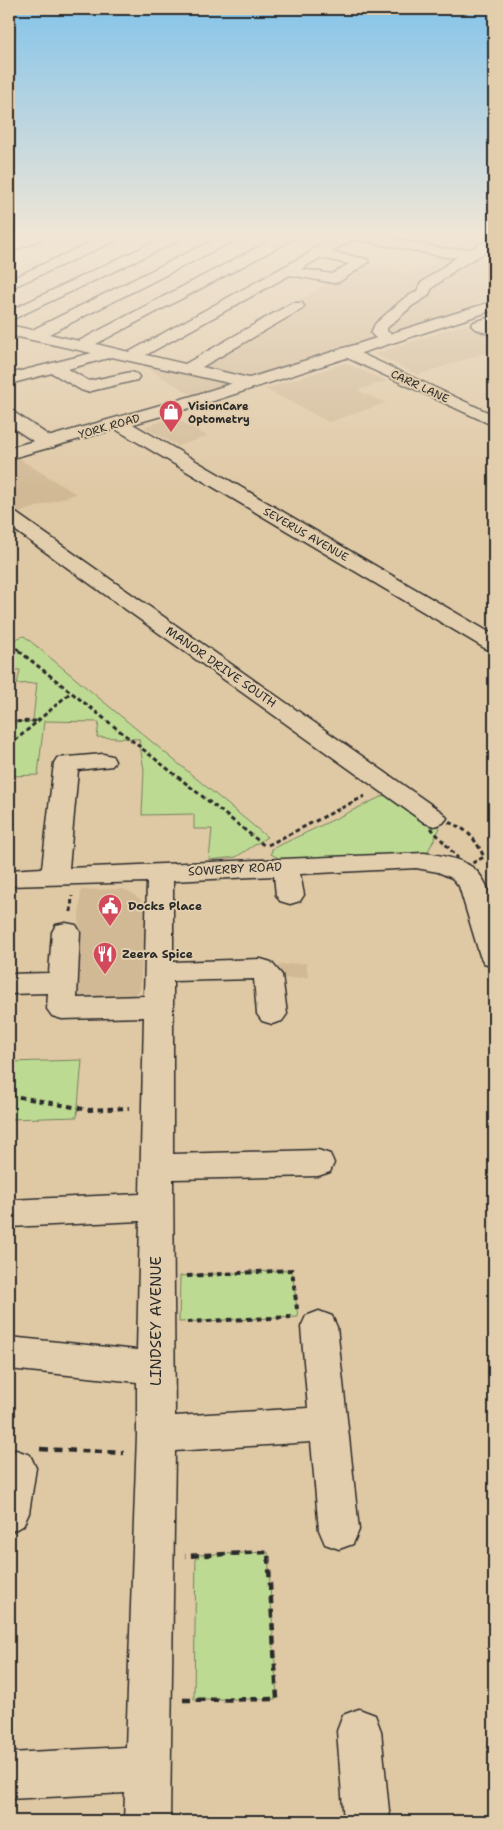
<svg xmlns="http://www.w3.org/2000/svg" width="503" height="1830" font-family="'Shantell Sans',sans-serif">
<rect width="100%" height="100%" fill="#dfc8a4"/>
<filter id="ink" filterUnits="userSpaceOnUse"><feTurbulence type="fractalNoise" baseFrequency=".02" numOctaves="2"/><feDisplacementMap in="SourceGraphic" scale="10" xChannelSelector="R" yChannelSelector="G"/><feConvolveMatrix kernelMatrix="1 2 1 2 8 2 1 2 1" color-interpolation-filters="sRGB"/></filter>
<g filter="url(#ink)">
<path fill="#d1b995" d="M376,236H494V297L403,330L192,395L140,364L144,362L182,370L331,281L342,280L351,275L355,269L360,270L366,266L410,274L420,269L425,270L440,260L434,258L447,250Z
M466,326L494,337V350L418,375L375,354L456,327Z
M345,363L387,381L357,390L386,403L329,422L265,389Z
M174,417L207,436L178,446L144,427Z
M16,453L24,462L76,494L9,516V454Z
M123,889L132,893L141,900L146,910L140,989L136,994L127,998L73,999L81,890Z
M306,963L308,977L281,979L279,965Z"/>
<path fill="#bdda92" stroke="#74825e" d="M24,636L267,837L236,857L209,860L212,829H194V814L142,815L144,770L139,739L97,737L99,722L44,721L38,775L9,776V722L38,721L33,720L37,683L17,684L20,670H9V641Z
M389,793L440,828L427,853L280,859L271,854L272,849Z
M82,1060L77,1117L9,1119V1062Z
M292,1270L298,1317L179,1322L180,1276Z
M268,1552L277,1699H194L196,1555Z"/>
<g fill="none" stroke-linecap="round" stroke-linejoin="round">
<defs>
<path id="minor" d="M26,236H44L42,239L9,253V244Z
M104,236H122L120,239L9,289V280Z
M166,236H184L182,239L9,321V311Z
M221,236H239L237,239L49,334L79,341L279,236H296L294,239L96,344L129,352L309,253L311,250L340,236H378L446,249H471L494,237V247L455,270L432,288L428,296L412,306L387,328V331L397,339L394,342C386,344 376,340 371,333L375,324L402,300L417,291L421,283L457,257H446L354,239L331,252L367,259L369,262L339,282L334,283L290,275L146,355L185,364L292,303H302L304,306L302,309L202,367L257,380L259,383L257,386L251,388L112,357L68,369L89,381L131,372L137,374L139,377L137,380L87,392L81,390L52,373L9,384V374L92,353L9,335V325L32,330ZM320,258L349,264L332,274L301,269Z
M494,316V336L474,328L471,325L474,322Z
M347,347L494,415V426L341,355L339,352L341,349Z
M9,412L15,413L54,439L57,443L54,447L48,448L42,447L9,425Z
M118,418L124,419L494,635V650L486,649L112,427L109,423L112,419Z
M9,511L16,513L443,813L447,818L443,823L434,826L425,823L9,526Z
M103,754L112,756L115,761L112,766L78,770L69,868L424,853C440,855 459,858 472,867C499,888 496,935 494,966L484,963L480,956L459,886L452,878L438,872L416,868L300,874L304,895L300,901L290,904L280,901L276,895L274,876L173,881V962L261,959L271,962L282,975L287,1014L282,1021L272,1024L262,1021L257,1014L254,979L173,981V1154L318,1150L330,1154L334,1163L330,1172L318,1176L173,1179L175,1416L308,1408L301,1327L306,1316L319,1311L332,1316L337,1327L359,1530L353,1544L339,1549L325,1544L319,1530L311,1442L175,1451L170,1821H124L125,1793L9,1799V1753L126,1747L137,1435V1382L9,1369V1337L137,1350L140,1221L9,1227V1200L140,1194L144,1017L62,1019L52,1016L47,1009L48,993L9,994V974L49,973L52,932L56,925L66,923L76,925L80,932L77,998L144,996L147,882L9,886V870L42,868L54,763L57,758Z
M16,1450L30,1455L36,1468L29,1513L23,1526L9,1532V1453Z
M359,1709L375,1715L381,1731L390,1821H344L337,1731L343,1715Z"/>
<path id="major" d="M494,301V310L204,404L9,459V448L192,396Z"/>
</defs>
<use href="#minor" stroke="#2b2b2b" stroke-width="3"/>
<use href="#major" stroke="#2b2b2b" stroke-width="3"/>
<path stroke="#2b2b2b" stroke-width="2.5" stroke-dasharray="4 2.5" stroke-linecap="butt" d="M11,644L21,652"/>
<path stroke="#2b2b2b" stroke-width="3" stroke-dasharray="4.5 3" stroke-linecap="butt" d="M19,651L265,846
M9,722L36,721
M9,746L71,692
M434,818C461,825 472,831 484,857L459,870L457,857L431,828Z
M268,845L365,796
M71,912L72,896"/>
<path stroke="#2b2b2b" stroke-width="4" stroke-dasharray="5.5 4.5" stroke-linecap="butt" d="M9,1095L89,1110L129,1108
M187,1276L292,1270L297,1309
M187,1322L291,1317"/>
<path stroke="#2b2b2b" stroke-width="4.5" stroke-dasharray="8 5.5" stroke-linecap="butt" d="M40,1449L124,1453
M183,1700L277,1699L268,1552L185,1556"/>
<use href="#minor" fill="#e2cdac" fill-rule="evenodd"/>
<use href="#major" fill="#e2cdac" fill-rule="evenodd"/>
</g>
</g>
<linearGradient id="sky" x2="0" y2="1"><stop stop-color="#84c4ea"/><stop offset="0.48" stop-color="#f1e6d6"/><stop offset="1" stop-color="#f1e6d6" stop-opacity="0"/></linearGradient>
<rect width="503" height="492" fill="url(#sky)"/>
<defs>
<symbol id="shop-pin" viewBox="-11 -11 22 30"><path d="M0 17L-7.5 6A9.5 9.5 0 1 1 7.5 6Z" fill="#d1495b" stroke="#e2cdac"/><path d="M-5-2.5h2.3a2.7 3.5 0 0 1 5.4 0H5L5.5 6h-11ZM-1.5-2.5h3a1.5 2.3 0 0 0-3 0Z" fill="#fff"/></symbol>
<symbol id="civic-pin" viewBox="-11 -11 22 30"><path d="M0 17L-7.5 6A9.5 9.5 0 1 1 7.5 6Z" fill="#d1495b" stroke="#e2cdac"/><path d="M-.6-6.5H3V-4.5H.6V-3L4-1V1h2V6H-6V1h2V-1L-.6-3ZM-1.2 2.5V6h2.4V2.5Z" fill="#fff"/></symbol>
<symbol id="restaurant-pin" viewBox="-11 -11 22 30"><path d="M0 17L-7.5 6A9.5 9.5 0 1 1 7.5 6Z" fill="#d1495b" stroke="#e2cdac"/><path d="M-5-6h1v4h1v-4h1v4h1v-4h1v5L-1.5 .5V6h-2V.5L-5-1ZM5-6V6H3V1.5H1.5Q1.5-4 5-6Z" fill="#fff"/></symbol>
</defs>
<g fill-rule="evenodd">
<use href="#shop-pin" x="157" y="398" width="28" height="38"/>
<use href="#civic-pin" x="96" y="892" width="28" height="38"/>
<use href="#restaurant-pin" x="91" y="940" width="28" height="38"/>
</g>
<g text-anchor="middle" stroke-width="4" stroke-linejoin="round" paint-order="stroke">
<g font-size="11" fill="#2b2b2b" stroke="#e2cdac">
<text transform="translate(420 386) rotate(25)" y="4">CARR LANE</text>
<text transform="translate(109 426) rotate(-16)" y="4">YORK ROAD</text>
<text transform="translate(306 534) rotate(30)" y="4">SEVERUS AVENUE</text>
</g>
<g font-size="11" font-weight="bold" fill="#2b2b2b" stroke="#e2cdac" text-anchor="start">
<text x="188" y="410">VisionCare<tspan x="188" dy="13">Optometry</tspan></text>
</g>
<g font-size="12" fill="#2b2b2b" stroke="#e2cdac">
<text transform="translate(221 667) rotate(35)" y="4">MANOR DRIVE SOUTH</text>
<text transform="translate(235 869) rotate(-3)" y="4">SOWERBY ROAD</text>
</g>
<g font-size="12" font-weight="bold" fill="#2b2b2b" stroke="#e2cdac" text-anchor="start">
<text x="128" y="910">Docks Place</text>
<text x="122" y="958">Zeera Spice</text>
</g>
<g font-size="15" fill="#2b2b2b" stroke="#e2cdac">
<text transform="translate(156 1321) rotate(-90)" y="5">LINDSEY AVENUE</text>
</g>
</g>
<rect width="503" height="1830" fill="none" stroke="#e2cdac" stroke-width="30"/>
<rect x="15" y="15" width="473" height="1800" fill="none" stroke="#2b2b2b" stroke-width="2" filter="url(#ink)"/>
</svg>
